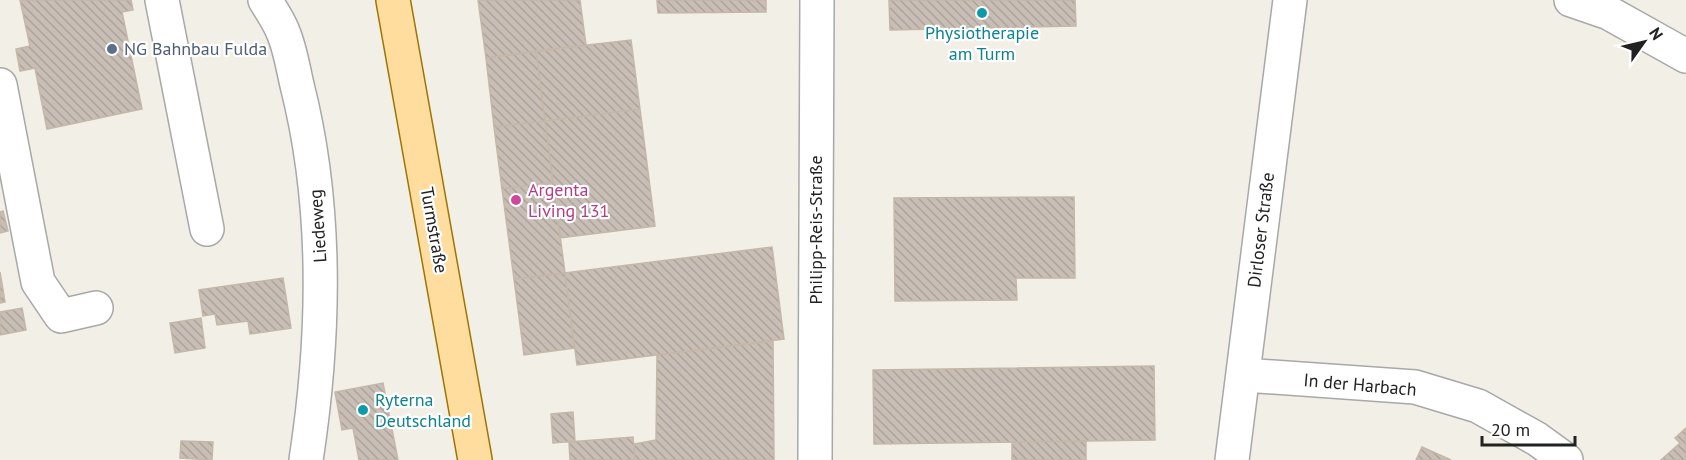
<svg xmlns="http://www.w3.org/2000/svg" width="1686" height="460" font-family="'PT Sans',sans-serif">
<defs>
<pattern id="building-back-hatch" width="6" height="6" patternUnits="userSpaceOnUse" patternTransform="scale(1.5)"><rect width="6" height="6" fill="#c8beb6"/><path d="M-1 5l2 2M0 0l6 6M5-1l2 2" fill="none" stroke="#aca39c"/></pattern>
</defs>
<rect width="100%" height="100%" fill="#f2efe7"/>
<path fill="url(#building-back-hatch)" stroke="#c5b7a8" stroke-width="1.5" d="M20,0H131L133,10L122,12L142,109L47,129L35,68L20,71L16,49L30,46Z
M478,0H580L586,45L486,58Z
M657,0H766V12L658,13Z
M889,0H1075L1076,26L890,30Z
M631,40L640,109L545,121L536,51Z
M536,51L545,121L494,127L486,58Z
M640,109L655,226L560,238L545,121Z
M545,121L553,182L502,189L494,127Z
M553,182L565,273L514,279L502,189Z
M1074,197L1075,278H1016L1017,300L895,301L894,198Z
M3,211L8,231L0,233V212Z
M772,247L784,339L577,365L565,273Z
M0,272L5,302L0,303Z
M565,273L574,348L524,355L514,279Z
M283,278L291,328L250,334L248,321L217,325L215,314L203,316L199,290Z
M22,308L26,330L0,335V312Z
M201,318L205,348L175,353L170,323Z
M773,341L774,460H635L634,444L656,440L657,355Z
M1154,366L1155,440L874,444L873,370Z
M383,383L398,460H359L353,428L342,430L335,392Z
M573,412L575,441L553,443L551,414Z
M1686,428V460H1661L1680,443L1675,438Z
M633,437L635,460H570L569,442Z
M181,441L213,442L212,460L180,458Z
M1086,441V460H1012V442Z
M1422,447L1451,460H1416Z"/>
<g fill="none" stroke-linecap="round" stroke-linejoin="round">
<defs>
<path id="minor" d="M162,0L207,229
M265,0C271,10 279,21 283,32C290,48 293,68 297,85C328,207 325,336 306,460
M1571,0L1609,13L1686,56
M0,85L38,282L61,316L96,308
M1244,375L1415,387L1478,406L1537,439L1566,460
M815,460L817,0
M1232,460L1290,0"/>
<path id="major" d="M393,0L475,460"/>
</defs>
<use href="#minor" stroke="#a8a8a8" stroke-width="36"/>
<use href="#major" stroke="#9e7500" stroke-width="36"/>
<use href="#minor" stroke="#fff" stroke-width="33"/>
<use href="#major" stroke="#ffdd9f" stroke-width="33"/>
</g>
<g fill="#0f9aa8" stroke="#fff" stroke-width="2">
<circle cx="982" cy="13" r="6"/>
<circle cx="363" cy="410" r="6"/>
</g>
<circle fill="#5c6f8a" stroke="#fff" stroke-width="2" cx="112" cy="49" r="6"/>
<circle fill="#d1479c" stroke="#fff" stroke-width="2" cx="516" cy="200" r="6"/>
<g text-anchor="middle" stroke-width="4.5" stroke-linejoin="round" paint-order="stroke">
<g font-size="18" fill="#0d838f" stroke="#fff">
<text x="982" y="39">Physiotherapie<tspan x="982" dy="21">am Turm</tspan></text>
<text x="375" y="406" text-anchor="start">Ryterna<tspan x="375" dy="21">Deutschland</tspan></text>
</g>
<g font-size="18" fill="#4e5e75" stroke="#fff" text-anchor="start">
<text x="124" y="55">NG Bahnbau Fulda</text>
</g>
<g font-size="18" fill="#b23c85" stroke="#fff" text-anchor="start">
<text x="528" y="196">Argenta<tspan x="528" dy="21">Living 131</tspan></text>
</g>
<g font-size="18" fill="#212121" stroke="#fff">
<text transform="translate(318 226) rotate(-94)" y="6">Liedeweg</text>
<text transform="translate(434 230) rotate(80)" y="6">Turmstraße</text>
<text transform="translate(816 230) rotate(-90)" y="6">Philipp-Reis-Straße</text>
<text transform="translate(1261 230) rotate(-83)" y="6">Dirloser Straße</text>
<text transform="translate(1360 385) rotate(5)" y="6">In der Harbach</text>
</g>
</g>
<g transform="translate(1644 42) rotate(56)" stroke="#ffffff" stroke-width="4.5" paint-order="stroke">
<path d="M0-4.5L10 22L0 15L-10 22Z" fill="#212121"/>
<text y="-9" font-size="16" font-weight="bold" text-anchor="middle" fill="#212121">N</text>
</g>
<path d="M1482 436v9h93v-9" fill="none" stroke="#212121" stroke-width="3"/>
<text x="1491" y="436" font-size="18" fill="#212121" stroke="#ffffff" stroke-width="4.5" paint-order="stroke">20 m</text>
</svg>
